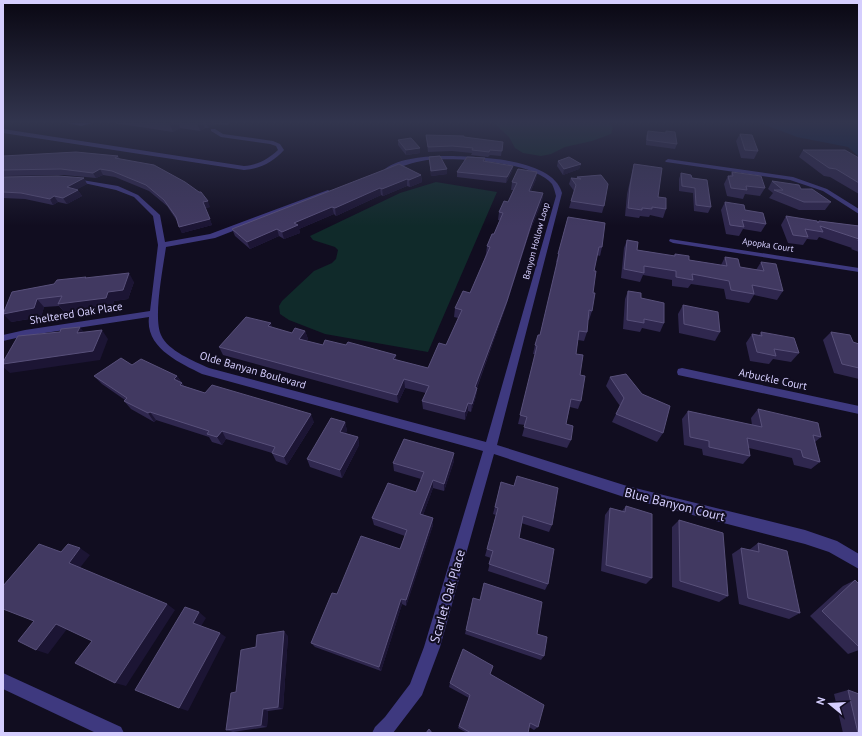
<svg xmlns="http://www.w3.org/2000/svg" width="862" height="736" font-family="'PT Sans',sans-serif">
<rect width="100%" height="100%" fill="#110d20"/>
<path fill="#102a2a" d="M494,123H608L613,127L611,134L592,141L565,147L551,154L541,156L523,153L515,148L509,137Z
M436,182L497,192L428,352L325,334L289,320L280,314L279,306L282,301L314,271L332,263L336,259L338,250L335,247L313,240L310,236L400,193Z"/>
<path fill="#0c1e41" d="M760,123H859V157L848,147L797,137Z"/>
<g fill="none" stroke-linecap="round" stroke-linejoin="round">
<path fill="#3e397f" fill-rule="evenodd" d="M68,123H92L81,126Z
M3,129L244,166C258,165 268,159 278,150L276,146L270,144L221,137L211,131V129H215L223,134L273,141L280,144L284,150C273,162 260,169 244,170L3,133Z
M444,156C474,156 553,158 562,193L497,445L627,486L805,530L837,541L859,554V569L829,552L805,544L627,498L494,454L440,647L422,695L393,733H372L375,727L385,717L410,684L424,647L483,451L202,374C180,363 145,348 149,317L25,336L3,341V335L25,330L150,311L158,245L153,216L134,197L116,190L70,180V178L118,186L138,195L160,215L165,242L210,234L328,190L331,192L330,193L215,238L166,247C163,268 153,318 161,335C168,351 194,361 209,368L486,442L556,196C555,192 554,188 552,184C534,161 454,157 427,160C413,162 401,167 388,171L385,169C399,158 427,156 444,156Z
M668,159L793,177L827,189L859,209V214L823,191L790,180L666,162L665,161Z
M670,239L859,268V272L673,243L669,241Z
M682,368L859,406V414L678,375L677,372L678,369Z
M3,673L121,727L124,733H96L3,689Z"/>
</g>
<path fill="#2f274e" d="M114,123H230L227,125L216,124L208,128H205L200,131L180,128L173,132Z
M648,131L665,133L666,131L677,144L675,149L646,145V136Z
M740,134L758,151L754,159L741,158L736,141Z
M426,135L464,136V137L503,142L501,156L490,155L488,157L471,155L472,153L452,151L428,152Z
M398,140L420,148V153L406,155L398,145Z
M803,150L859,158V194L830,177L824,176L799,157Z
M3,156H118L119,158L210,207L205,208L212,225L182,233L177,221L167,206L149,191L115,177L103,175L96,178L64,175L3,176Z
M429,157L447,174L431,176Z
M485,158V161L513,166L512,171L506,183L457,177V172Z
M558,161L581,164L579,169L563,175L557,166Z
M634,164L666,209L663,218L650,215L649,217L640,216L639,218L625,216L627,194L632,172Z
M537,172L536,179L531,191L543,193L542,201L530,231L505,309L477,388L476,396L471,412L468,411L465,420L423,409L422,401L426,393L405,388L398,403L223,355L219,347L272,328L292,333L305,331L308,339L306,341L323,345L396,355V360L428,368L446,345L458,318L454,317L455,308L470,293L483,263L486,254L487,246L494,234L500,220H498L499,212L508,202L513,190H511L512,182Z
M732,172L765,188L760,196L745,194L743,199L727,196L724,184L728,176H730Z
M681,173L692,178L711,207L708,213L694,211L693,193L679,191V179Z
M421,175L422,182L410,187L407,186L383,196L381,195L336,216L334,214L299,229L300,233L284,239L279,236L250,249L235,236L232,229Z
M601,175L604,206L602,213L569,208L574,191L569,184L571,178L576,179L577,177Z
M3,177L87,184L77,189L82,196L67,204L58,202L53,205L25,199L3,198Z
M772,181L801,189L831,202L825,210H799L769,198L773,193L768,189Z
M725,202L745,210L766,224L761,232L743,229L739,236L726,234L721,210Z
M786,216L818,222L819,221L859,226V252L851,249L852,248L819,237L817,240L807,239L803,245L788,243L781,225Z
M568,217L602,247L600,256L597,255L594,271L592,311L589,320H588L587,332L584,341L578,340L576,354L580,375L581,401L578,409L570,407L566,424L571,440L567,448L522,436L525,425L518,424L535,354H533L535,345L540,335L557,263L556,262Z
M627,240L637,250L674,256L675,254L689,260L721,265L725,257L740,267L756,270L761,262L783,291L777,300L754,295L749,303L726,299L724,289L691,284L688,288L672,286V280L643,275L640,282L621,278L624,248Z
M87,278L134,282L128,299L114,301L112,307L65,313L59,306L44,307L41,317L11,322L12,292Z
M628,291L641,298L664,323L660,332L642,328L640,332L623,329L625,299Z
M683,305L720,332L715,341L679,333L678,314Z
M761,332L799,353L791,362L773,359L769,364L750,361L746,343L752,334L759,335Z
M831,332L853,342L859,344V379L834,373L823,340Z
M132,365L177,376L184,386L205,393L314,422L287,465L276,461L272,453L226,439L222,445L212,442L209,437L156,420L154,422L131,409L124,401L125,400L102,384L94,376Z
M610,377L663,433L657,442L612,422L620,406L606,386Z
M758,409L821,437L815,442L820,462L811,469L794,465L792,458L749,448L750,456L743,464L703,455L702,449L684,445L682,419L688,411L752,425L751,418Z
M345,422L347,431L345,433L358,437L359,445L342,478L310,467L307,459Z
M454,461L444,491L433,488L423,515L433,518V525L406,606L402,604L381,671L315,647L311,643L337,594L400,549L405,536L374,525L372,518L416,492L421,479L394,471L393,463Z
M501,482L552,525L549,532L521,523L519,538L548,584L545,590L488,571L491,558L485,556L496,515L493,514Z
M626,506L652,578L646,584L601,571L605,515L610,508L622,511Z
M679,520L728,596L719,602L672,587V527Z
M758,543L800,613L789,619L739,604L732,554L741,548L749,550Z
M855,580L859,584V650L848,654L810,616L843,586Z
M473,598L537,634L544,656L541,660L465,634Z
M288,636L283,709L268,711L267,727L233,732L226,730L236,692L256,647Z
M490,674L538,727L534,730L529,727L528,733H467L458,728L469,698L449,687L450,683Z
M848,690L859,733H843L834,694Z"/>
<path fill="#1c1534" d="M169,123H178L180,128L173,132Z
M197,123H203L205,128L200,131Z
M206,123H215L216,124L208,128Z
M420,148V153L406,155V150Z
M581,164L579,169L563,175L564,169Z
M513,166L512,171L506,183L507,177Z
M100,169L103,175L96,178L93,173Z
M447,169V174L431,176V171Z
M537,172L536,179L528,198L529,191Z
M421,175L422,182L410,187L409,180Z
M84,178L87,184L71,193L67,187Z
M407,179V186L383,196L382,189Z
M380,188L381,195L336,216L335,208Z
M78,190L82,196L67,204L63,198Z
M543,193L542,201L530,231L505,309L474,395L475,387L532,222Z
M54,196L58,202L53,205L50,199Z
M208,201L210,207L205,208L203,202Z
M332,207L334,214L299,229L300,233L284,239L282,232L294,223Z
M210,219L212,225L182,233L179,227Z
M277,229L279,236L250,249L247,242Z
M129,273L134,282L128,299L114,301L112,307L65,313L58,304L108,292Z
M37,299L44,307L41,317L11,322L3,314Z
M271,323L274,332L268,326Z
M80,327L86,335L77,333Z
M102,330L108,339L100,360L10,373L3,367V364Z
M305,331L308,339L301,348L299,339Z
M396,355V363L393,359Z
M177,376L187,392L174,379Z
M404,379L405,388L398,403L397,395Z
M477,388L476,396L471,412L472,404Z
M468,403V411L465,420V412Z
M150,412L156,420L154,422L148,413Z
M311,414L314,422L287,465L284,457Z
M345,422L347,431L342,440L340,432Z
M222,431L226,439L222,445L217,437Z
M358,437L359,445L342,478L340,470Z
M454,453V461L444,491V484Z
M433,480V488L421,521L420,514Z
M433,518V525L406,606V600Z
M80,548L90,555L79,569L69,563Z
M401,599L402,604L381,671L379,667Z
M167,604L175,610L126,686L115,683Z
M199,612L206,618L200,628L193,623Z
M56,624L67,629L48,654L36,650Z
M284,631L288,636L283,709L278,707Z
M220,633L226,637L188,711L179,708Z
M263,709L268,711L267,727L261,725Z"/>
<path fill="#413961" stroke="#58507a" d="M648,131L666,133V131L675,132L677,144L647,140Z
M740,134L752,135L758,151L745,150Z
M426,135L464,136V137L503,142L502,151L490,150L489,152L472,150L473,148L452,146L428,147Z
M411,138L420,148L406,150L398,140Z
M803,150H845L859,158V183L836,169L829,168Z
M76,152L118,156L115,158L154,165L185,182L199,192H201L208,201L203,202L210,219L179,227L176,217L164,200L146,185L112,171L100,169L93,173L61,169L3,170V156Z
M440,156L447,169L431,171L429,157Z
M467,157L485,158L483,161L513,166L507,177L457,172Z
M569,157L581,164L564,169L558,161Z
M399,164L421,175L409,180L407,179L382,189L380,188L335,208L332,207L294,223L298,225L282,232L277,229L247,242L232,229Z
M634,164L662,168L658,197L666,198V209L652,207V209L642,208V210L628,208L630,186Z
M518,169L537,172L529,191L543,193L532,222L507,301L475,387L477,388L472,404L468,403L465,412L422,401L429,386L404,379L397,395L219,347L246,317L271,323L268,326L292,333L295,328L305,331L299,339L323,345L325,340L346,345L348,342L396,355L393,359L428,368L439,343L446,345L462,310L455,308L463,291L470,293L483,263L490,247L487,246L492,234H494L503,213L499,212L504,201L508,202L517,183L512,182Z
M732,172L761,176L765,188L746,186L747,190L731,188L728,176H733Z
M681,173L691,175L692,178L707,180L711,207L696,205L695,188L682,186Z
M601,175L608,184L604,206L571,201L576,185L571,178L581,179L577,177Z
M58,176L84,178L67,187L78,190L63,198L54,196L50,199L21,193L3,192V177Z
M772,181L799,185L801,189H812L831,202H804L774,190H783Z
M725,202L744,205L745,210L763,213L766,224L742,220L744,227L730,225Z
M786,216L817,221L818,223L819,221L859,226V241H858L859,239L820,226L823,232L805,229L808,237L793,235Z
M568,217L605,223L602,247H599L594,271H596L593,293H595L592,311L589,310L587,332L579,331L576,354L583,355L580,375L585,376L581,401L571,399L566,424L573,426L571,440L524,427L527,417L520,415L537,346L535,345L538,335H540L559,254H558Z
M627,240L638,242L637,250L675,256V254L689,256V260L727,266L725,257L738,259L740,267L764,271L761,262L776,264L783,291L752,285L754,294L731,290L729,281L692,274L693,280L676,277V271L644,266V273L624,269Z
M129,273L123,290L108,292L106,298L58,304L62,296L37,299L34,308L3,314L12,292L54,284L57,280L86,277L85,278Z
M628,291L641,293V298L664,303V323L644,319V323L627,320Z
M683,305L718,312L720,332L684,324Z
M80,327L77,333L102,330L93,351L3,364V362L18,336L60,332L61,329Z
M761,332L794,338L799,353L774,349L776,356L757,352L752,334L762,336Z
M831,332L850,335L853,342L859,344V368L842,364Z
M121,358L132,365L141,359L177,376L174,379L182,383L180,385L205,393L212,385L311,414L284,457L272,453L275,447L222,431L217,437L207,434L209,431L150,412L148,413L124,401L127,398L94,376Z
M626,374L642,394L670,406L663,433L616,414L624,398L610,377Z
M758,409L818,423L821,437L813,435L820,462L803,457L801,450L747,438L750,456L709,447V441L690,437L688,411L762,427Z
M331,418L345,422L340,432L358,437L340,470L307,459Z
M404,439L454,453L444,484L433,480L420,514L433,518L406,600L401,599L379,667L311,643L332,593L337,594L361,536L400,549L407,530L372,518L388,483L416,492L424,472L393,463Z
M517,476L558,488L552,525L523,516L519,538L554,549L548,584L489,564L493,551L487,549L498,508L495,507L501,482L514,486Z
M626,506L652,514V578L606,565L610,508L625,512Z
M679,520L723,533L728,596L680,581Z
M758,543L787,551L800,613L748,598L741,548L759,552Z
M39,544L61,552L68,544L80,548L69,563L167,604L115,683L75,663L92,641L56,624L36,650L18,641L34,621L3,609V586Z
M855,580L859,584V647L822,611Z
M484,583L542,602L537,634L547,637L544,656L466,630L473,598L480,600Z
M185,607L199,612L193,623L220,633L179,708L135,690Z
M284,631L278,707L263,709L261,725L226,730L231,693L236,692L241,650L256,647L257,635Z
M463,649L493,666L490,674L544,705L538,727L530,723L528,733H471L459,726L470,695L450,683Z
M848,690L859,694V733H858Z
M429,729L432,733H426Z"/>
<linearGradient id="sky" x2="0" y2="1"><stop stop-color="#090712"/><stop offset="0.54" stop-color="#32354e"/><stop offset="1" stop-color="#32354e" stop-opacity="0"/></linearGradient>
<rect width="862" height="226" fill="url(#sky)"/>
<g text-anchor="middle" stroke-width="4" stroke-linejoin="round" paint-order="stroke">
<g font-size="9" fill="#d5cefe" stroke="#110d20">
<text transform="translate(536 241) rotate(-75)" y="3">Banyon Hollow Loop</text>
<text transform="translate(768 245) rotate(9)" y="3">Apopka Court</text>
</g>
<g font-size="11" fill="#d5cefe" stroke="#110d20">
<text transform="translate(76 313) rotate(-9)" y="4">Sheltered Oak Place</text>
<text transform="translate(253 370) rotate(16)" y="4">Olde Banyan Boulevard</text>
<text transform="translate(773 379) rotate(12)" y="4">Arbuckle Court</text>
</g>
<g font-size="13" fill="#d5cefe" stroke="#110d20">
<text transform="translate(675 504) rotate(14)" y="5">Blue Banyon Court</text>
<text transform="translate(447 596) rotate(-74)" y="5">Scarlet Oak Place</text>
</g>
</g>
<rect width="862" height="736" fill="none" stroke="#d5cefe" stroke-width="8"/>
<g transform="translate(830 704) rotate(288)" stroke="#110d20" stroke-width="3" paint-order="stroke">
<path d="M0-3L7 15L0 10L-7 15Z" fill="#d5cefe"/>
<text y="-6" font-size="11" font-weight="bold" text-anchor="middle" fill="#d5cefe">N</text>
</g>
</svg>
